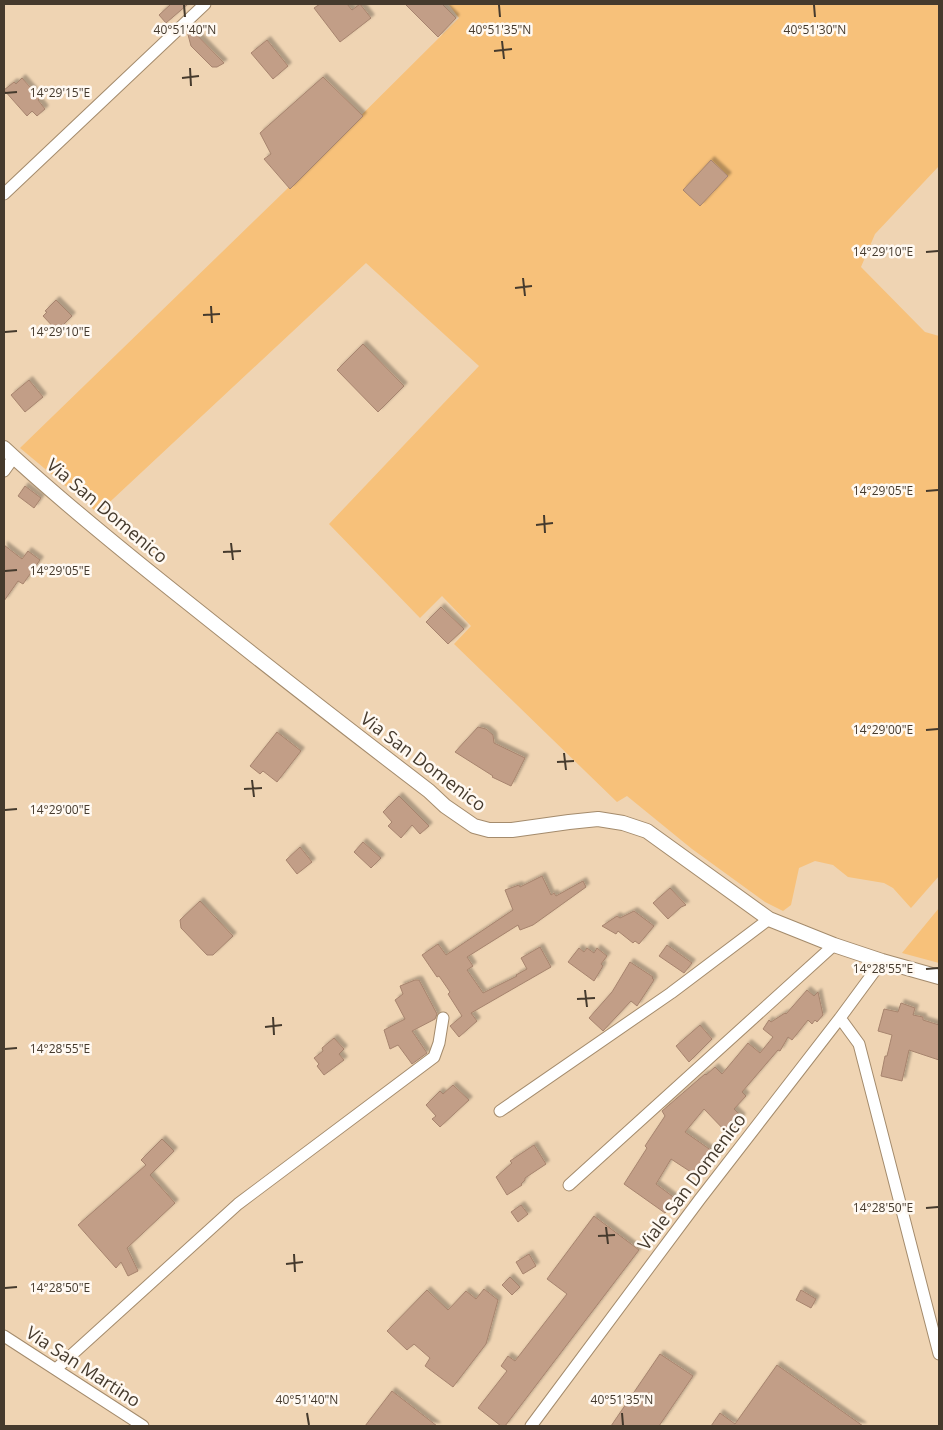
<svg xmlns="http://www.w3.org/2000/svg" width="943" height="1430" font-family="'Open Sans',sans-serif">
<defs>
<filter id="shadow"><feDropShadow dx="3.5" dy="-3.5" stdDeviation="1" flood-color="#0004"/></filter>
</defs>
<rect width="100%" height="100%" fill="#efd4b3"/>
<path fill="#f7c17a" d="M451,4H939V166L875,234L861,267L925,332L939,336V876L911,908L893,888L884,883L848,877L833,865L815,861L799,868L791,905L783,911L765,902L692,849L627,796L617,802L454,644L471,626L442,596L420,618L329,524L479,366L366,263L98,513L20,448L287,189L459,18L449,5Z
M939,908V963L902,953Z"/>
<path fill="#c29e87" stroke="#a7846e" filter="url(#shadow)" d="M171,4H188L166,23L159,15Z
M320,4H347L352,10L360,4L371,18L340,42L314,8Z
M405,4H442L456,18L438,37Z
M190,28L224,63L217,67H212L191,46L187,31Z
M267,40L288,66L273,79L251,53Z
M323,77L363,116L290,189L264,159L271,154L260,133Z
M22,78L40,98L38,100L45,109L37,116L32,111L27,116L4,90L14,82L16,84Z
M711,160L728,176L700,206L683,190Z
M56,300L72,316L57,331L43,316L47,312L45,311Z
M363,344L404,386L378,412L337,370Z
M29,380L43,397L25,412L11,395Z
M25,486L41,498L34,508L18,496Z
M4,545L22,559L28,551L40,560L23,584L18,581L4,601Z
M441,607L464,629L448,644L426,622Z
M478,727L486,729L493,735L494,743L525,758L511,786L492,777L493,776L455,752Z
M277,732L301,751L277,782L263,771L260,774L250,766Z
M399,796L429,826L420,834L412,825L401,838L388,826L392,822L383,812Z
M363,842L381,858L371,868L354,852Z
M300,847L312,862L297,874L286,860Z
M542,876L551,895L554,893L556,896L583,881L586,887L533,925L520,930L518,925L467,957L473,966L467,970L483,993L517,976L516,975L527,969L521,958L540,947L551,967L471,1013L477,1021L459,1037L450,1026L462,1016L448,994L450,992L439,976L437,977L422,955L438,944L446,955L513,910L505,890L519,885L520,887Z
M670,888L686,905L681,907L668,919L653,903Z
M200,901L233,936L213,955H207L181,928L180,920Z
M634,911L654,926L639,944L635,941L633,943L618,931L616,934L602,926L617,916L620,918Z
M667,945L692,963L684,973L659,956Z
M579,948L584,952L587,948L594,953L597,948L607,956L601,964L603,966L594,981L568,962Z
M630,962L653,977L652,978L654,980L637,1006L631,1001L603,1031L589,1018L612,992Z
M415,980H419L437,1014L435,1019L412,1031L427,1053L412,1064L398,1045L390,1049L384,1030L405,1019L395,1000L403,994L400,986Z
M807,990L814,996L818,992L823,1015L817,1022L815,1020L812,1024L808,1020L792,1040L788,1037L780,1051L778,1050L742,1092L746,1096L734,1109L742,1117L729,1135L704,1109L685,1132L712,1151L697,1176L671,1159L656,1184L676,1199L665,1213L624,1184L647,1148L645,1146L665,1116L662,1111L705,1074L706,1075L715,1067L722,1074L748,1043L760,1053L773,1037L763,1029L769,1020L771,1022L785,1013L786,1014Z
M901,1003L915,1008L913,1015L923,1017V1020L939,1025V1060L909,1050L902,1081L881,1076L885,1056H887L892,1035L878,1031L884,1009L898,1012Z
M700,1025L712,1039L689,1062L676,1046Z
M334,1038L344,1049L339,1054L344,1060L324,1075L317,1066L319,1064L314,1058L323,1051L322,1048Z
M453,1085L469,1100L440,1127L432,1119L436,1116L426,1105L440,1091L443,1094Z
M162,1139L174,1151L150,1175L175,1203L127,1248L138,1271L128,1276L121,1262L116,1268L78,1225L146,1165L141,1160Z
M534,1145L546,1164L525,1178V1180L521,1184L522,1185L507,1195L496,1177L512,1163L510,1161Z
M521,1205L528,1214L518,1222L511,1212Z
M594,1216L639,1250L505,1426H501L478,1408L507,1371L501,1366L508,1356L515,1361L567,1294L547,1279Z
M529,1254L536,1266L523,1274L516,1262Z
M510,1277L520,1287L512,1295L502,1285Z
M484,1289L498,1300L486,1344L453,1387L425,1366L430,1358L414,1344L407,1350L387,1331L427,1290L448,1310L466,1291L476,1299Z
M801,1290L816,1299L811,1308L796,1300Z
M660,1354L693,1376L659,1426H611Z
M777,1365L863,1426H711L720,1413L735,1424Z
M392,1391L437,1426H365Z"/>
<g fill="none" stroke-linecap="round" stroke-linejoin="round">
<defs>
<path id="minor" d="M4,194L205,4
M4,471L14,457
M840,1018L859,1044L939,1354
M500,1111L671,993L769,919
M569,1185L834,945
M4,1336L143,1426
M56,1369L238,1204L434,1057L439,1043L443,1018
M531,1426L700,1199L840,1018L882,961"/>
<path id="tertiary" d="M4,448C62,502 124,552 187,602C267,666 348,729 429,791L445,806L474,826L489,830H512L569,822L598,819L623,823L647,831L769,919L834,945L882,961L939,977"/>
</defs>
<use href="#minor" stroke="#a48b6c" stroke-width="13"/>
<use href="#tertiary" stroke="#a48b6c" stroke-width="16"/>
<use href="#minor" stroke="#fff" stroke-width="11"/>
<use href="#tertiary" stroke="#fff" stroke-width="14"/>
</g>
<path fill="none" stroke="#453a2d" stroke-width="2" d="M184,5L185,17M499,5L500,17M814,5L815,17M502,41L504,59M494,51L512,49M190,68L191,86M182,78L199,76M5,93L17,92M926,252L938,251M523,278L525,296M515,288L532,286M211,306L212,323M203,315L220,314M5,332L17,331M926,491L938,490M544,515L545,533M536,525L553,523M231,543L233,560M223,552L241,551M5,571L17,570M926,730L938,729M564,753L566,770M557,762L574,761M252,780L254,797M244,789L262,788M5,810L17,809M926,969L938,968M585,990L587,1007M577,999L595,998M273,1017L274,1035M265,1027L282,1025M5,1049L17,1048M926,1208L938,1207M606,1227L608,1244M598,1236L615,1235M294,1254L295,1272M286,1264L303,1262M5,1288L17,1287M307,1413L309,1425M622,1413L623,1425"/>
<g text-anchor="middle" stroke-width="5" stroke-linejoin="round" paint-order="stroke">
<g font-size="18" fill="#453a2d" stroke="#fff9f2">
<text transform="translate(107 511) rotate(40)" y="6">Via San Domenico</text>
<text transform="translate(423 762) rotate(37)" y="6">Via San Domenico</text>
<text transform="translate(692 1182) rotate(-53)" y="6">Viale San Domenico</text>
<text transform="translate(83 1367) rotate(33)" y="6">Via San Martino</text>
</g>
</g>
<g font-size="12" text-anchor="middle" fill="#453a2d" stroke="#fff9f2" stroke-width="5" stroke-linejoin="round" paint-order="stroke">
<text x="815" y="34">40°51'30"N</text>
<text x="185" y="34">40°51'40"N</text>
<text x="500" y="34">40°51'35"N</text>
<text x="60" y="97">14°29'15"E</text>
<text x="883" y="256">14°29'10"E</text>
<text x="60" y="336">14°29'10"E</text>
<text x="883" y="495">14°29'05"E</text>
<text x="60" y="575">14°29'05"E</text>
<text x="883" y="734">14°29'00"E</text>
<text x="60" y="814">14°29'00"E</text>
<text x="883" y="973">14°28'55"E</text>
<text x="60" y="1053">14°28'55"E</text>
<text x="883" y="1212">14°28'50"E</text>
<text x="60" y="1292">14°28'50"E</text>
<text x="307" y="1404">40°51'40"N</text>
<text x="622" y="1404">40°51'35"N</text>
</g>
<rect width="943" height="1430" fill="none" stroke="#453a2d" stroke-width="10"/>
</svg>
